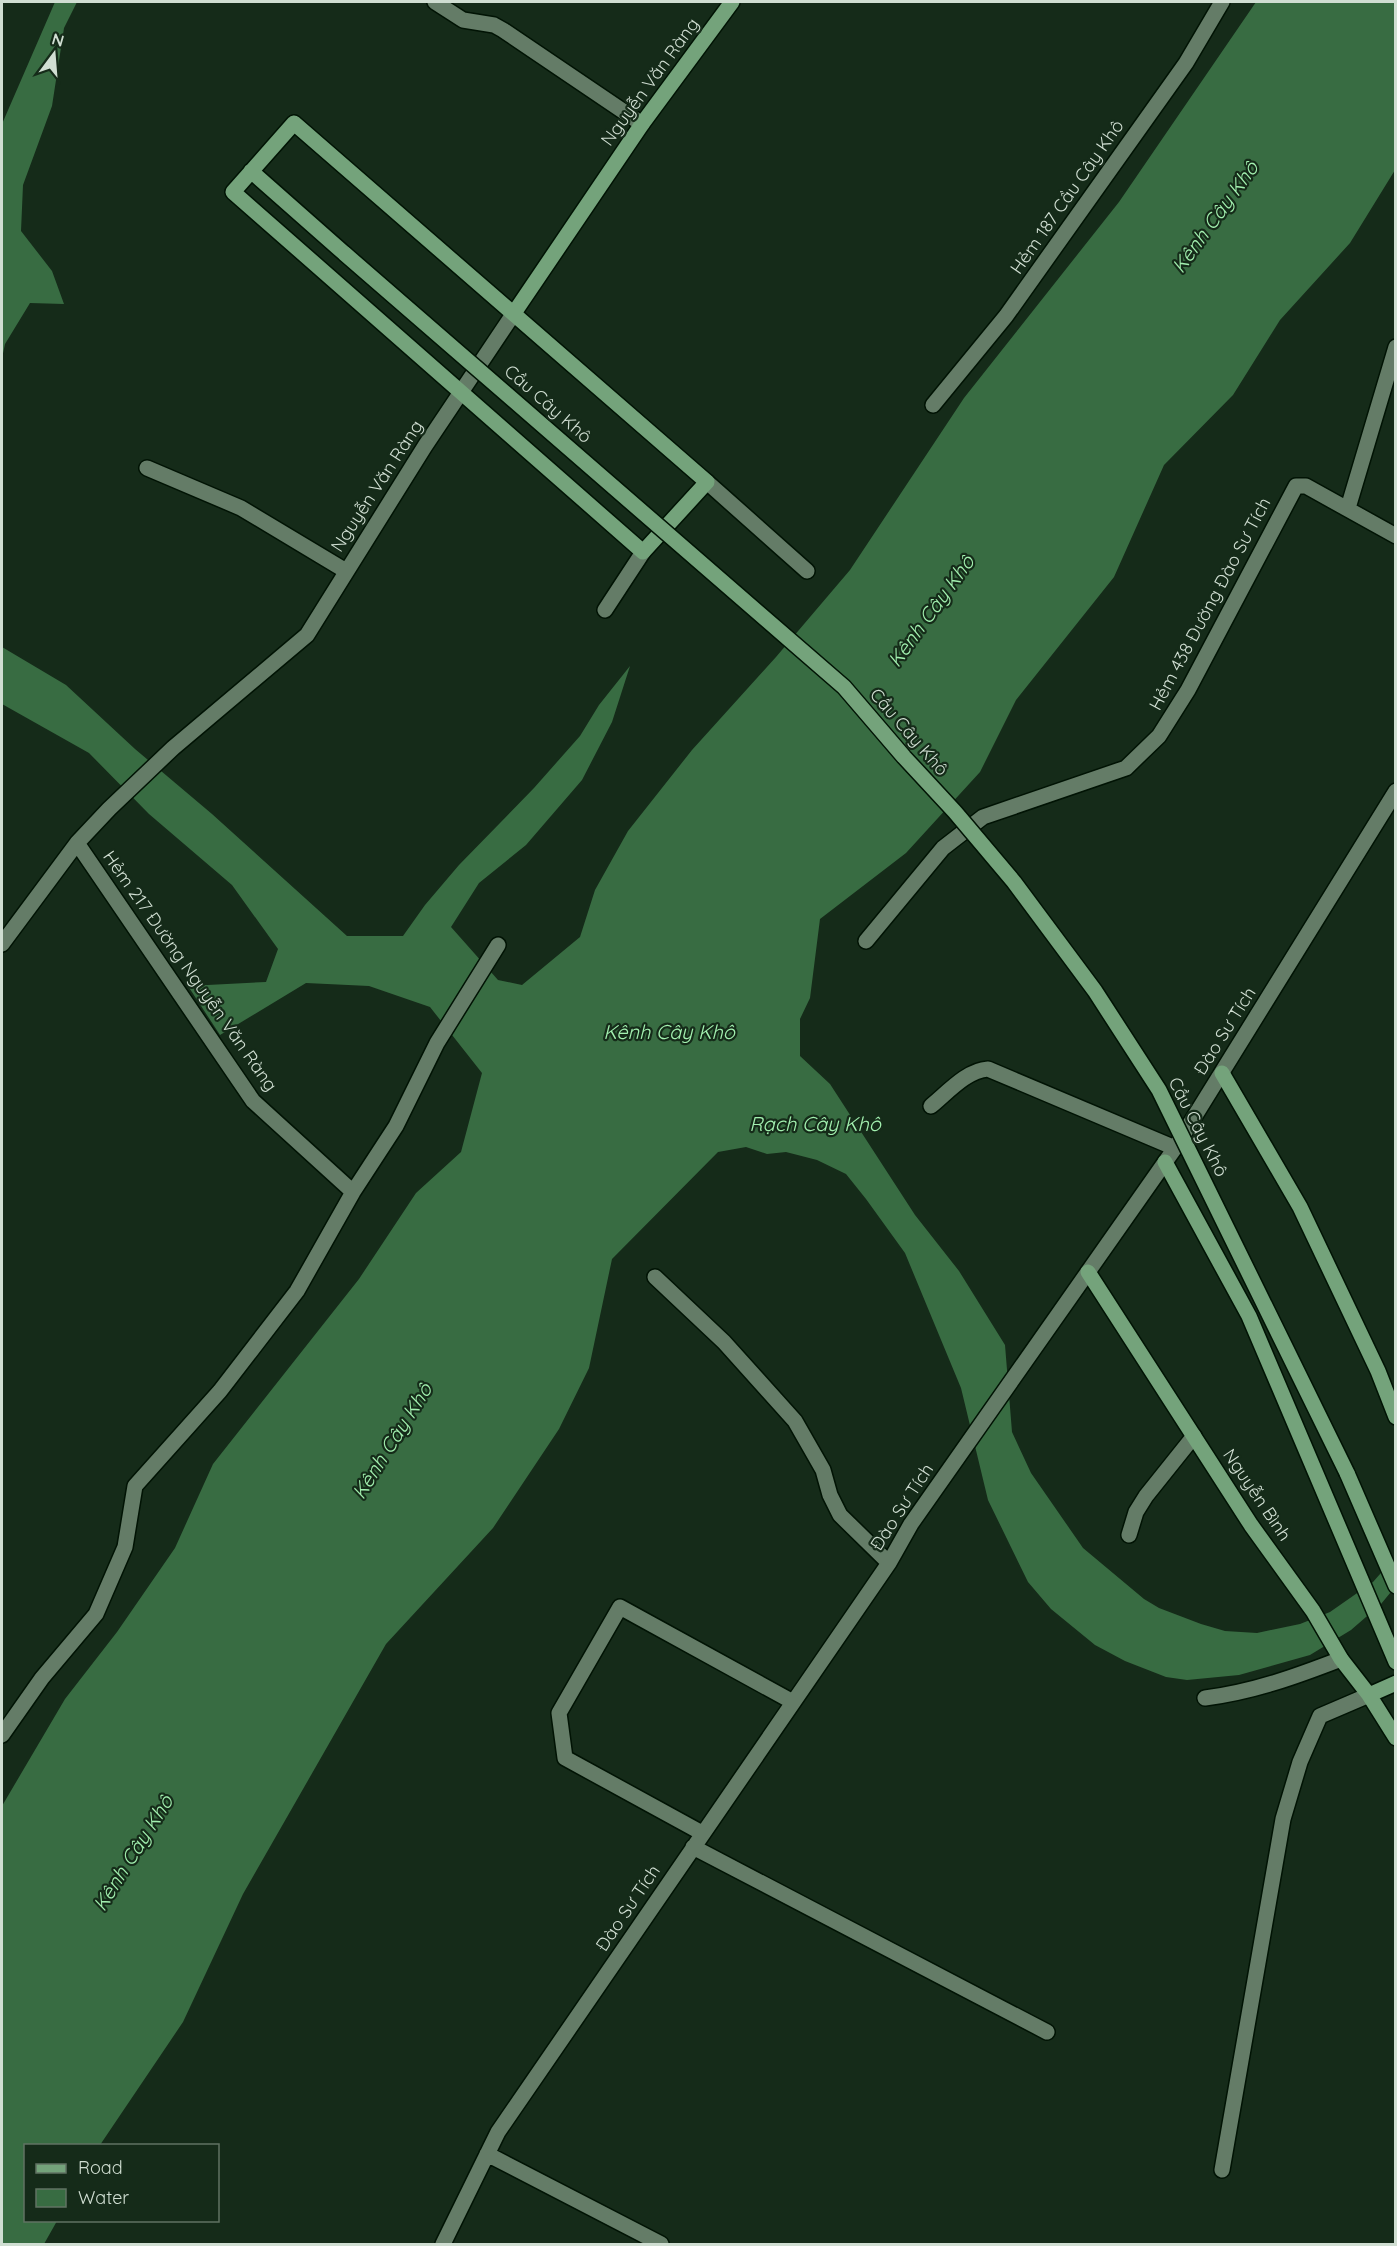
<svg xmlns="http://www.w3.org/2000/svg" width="1397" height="2246" font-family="Quicksand,sans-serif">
<rect width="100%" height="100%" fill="#152b19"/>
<path fill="#386c42" d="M55,2H77L64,28L52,106L23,185L21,231L52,271L64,304L30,303L5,344L2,358V124Z
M1256,2H1395V170L1350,243L1280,320L1233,395L1164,465L1114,577L1016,700L980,772L906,853L820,919L810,998L800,1019V1056L830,1084L915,1215L959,1271L1005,1345L1012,1432L1031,1473L1083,1548L1144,1599L1159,1608L1201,1624L1225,1631L1257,1633L1300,1624L1330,1612L1373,1582L1395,1557V1587L1381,1604L1351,1630L1310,1655L1239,1675L1187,1680L1166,1677L1125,1661L1095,1645L1051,1609L1028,1582L988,1500L961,1388L905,1253L866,1199L846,1174L817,1160L786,1152L767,1154L746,1147L718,1152L612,1259L589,1368L559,1429L493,1528L386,1644L243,1894L183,2022L100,2145L26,2146V2220L57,2221L44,2244H2V1806L65,1699L117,1632L175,1548L213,1464L359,1279L416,1193L461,1152L482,1073L430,1007L369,986L306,983L220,1035L188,986L266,982L278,949L232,885L149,814L89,753L2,704V647L66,685L135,749L212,814L347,936H403L425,905L459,865L534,788L580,736L599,705L630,666L612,722L582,780L526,845L479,883L451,927L498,980L522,985L580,937L595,890L628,831L692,750L776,657L850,570L964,398L1119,202Z"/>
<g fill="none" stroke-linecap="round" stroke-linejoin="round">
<defs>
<path id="minor" d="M435,2L463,20L494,25L503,30L642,124
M933,405L1006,316L1186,63L1222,2
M147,468L241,508L346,571
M707,482L807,571
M1348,508L1396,347
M605,610L643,552
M77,843L253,1101L353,1192
M866,941L943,848L983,817L1126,768L1159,736L1188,690L1296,486H1306L1396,536
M2,944L77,843L109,809L173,748L307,635L425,446L514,313
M931,1106C947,1093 967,1070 988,1069L1175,1148
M655,1277L724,1342L795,1421L823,1470L830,1495L840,1515L889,1563
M1129,1535L1136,1512L1146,1496L1194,1436
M1205,1698C1253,1692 1297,1676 1341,1659
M2,1735L42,1678L96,1614L125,1547L135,1486L220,1391L297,1291L353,1192L396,1126L437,1043L498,945
M702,1833L565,1758L559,1713L620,1607L793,1702
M693,1847L1047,2032
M487,2154L661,2244
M1222,2170L1283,1819L1300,1762L1320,1716L1369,1695
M443,2244L498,2132L889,1563L911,1524L1175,1148L1396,791"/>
<path id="major" d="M294,123L707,482L643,552L233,192Z
M251,171L345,254
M514,313L642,124L732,2
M1222,1073L1300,1207L1378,1371L1396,1417
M1165,1162L1249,1316L1396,1662
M1088,1272L1251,1525L1313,1611L1341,1659L1369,1695L1396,1738
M1347,1473L1396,1586
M1369,1695L1396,1683"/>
</defs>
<use href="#minor" stroke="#011304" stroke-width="18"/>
<use href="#major" stroke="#011304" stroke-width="18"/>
<use href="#minor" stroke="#647c67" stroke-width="15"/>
<use href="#major" stroke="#74a37b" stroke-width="15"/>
<defs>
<path id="major-bridge" d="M345,254L844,687L904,757L955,812L1014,882L1095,991L1159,1090L1347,1473"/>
</defs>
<use href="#major-bridge" stroke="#011304" stroke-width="18" stroke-linecap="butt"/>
<use href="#major-bridge" stroke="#74a37b" stroke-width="15"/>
</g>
<g text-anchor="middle" stroke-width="4.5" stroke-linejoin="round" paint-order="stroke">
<g font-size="18" fill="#d0ded2" stroke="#152b19">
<text transform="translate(650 82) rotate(-54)" y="6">Nguyễn Văn Ràng</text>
<text transform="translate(1067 197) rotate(-55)" y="6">Hẻm 187 Cầu Cây Khô</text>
<text transform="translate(548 404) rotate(41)" y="6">Cầu Cây Khô</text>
<text transform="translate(377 486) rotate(-57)" y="6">Nguyễn Văn Ràng</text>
<text transform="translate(1210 604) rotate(-62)" y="6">Hẻm 438 Đường Đào Sư Tích</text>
<text transform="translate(909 732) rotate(49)" y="6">Cầu Cây Khô</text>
<text transform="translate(190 971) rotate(55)" y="6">Hẻm 217 Đường Nguyễn Văn Ràng</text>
<text transform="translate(1225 1031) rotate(-58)" y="6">Đào Sư Tích</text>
<text transform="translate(1198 1127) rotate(63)" y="6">Cầu Cây Khô</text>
<text transform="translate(1257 1495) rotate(56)" y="6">Nguyễn Bình</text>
<text transform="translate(902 1507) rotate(-57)" y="6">Đào Sư Tích</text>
<text transform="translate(628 1908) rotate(-56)" y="6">Đào Sư Tích</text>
</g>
<g font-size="20" font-style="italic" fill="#a3f1b0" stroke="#152b19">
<text transform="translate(1215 217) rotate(-54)" y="7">Kênh Cây Khô</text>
<text transform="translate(931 611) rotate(-54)" y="7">Kênh Cây Khô</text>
<text x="669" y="1039">Kênh Cây Khô</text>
<text x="815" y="1131">Rạch Cây Khô</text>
<text transform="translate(392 1441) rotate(-58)" y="7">Kênh Cây Khô</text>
<text transform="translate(133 1853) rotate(-58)" y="7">Kênh Cây Khô</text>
</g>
</g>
<rect width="1397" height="2246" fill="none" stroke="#d0ded2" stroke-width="6"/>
<rect x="24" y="2144" width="195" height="78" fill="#152b19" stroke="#607363" stroke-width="1.5"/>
<rect x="36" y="2164" width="30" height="9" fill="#74a37b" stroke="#607363" stroke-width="1.5"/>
<text x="78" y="2174" font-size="18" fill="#d0ded2">Road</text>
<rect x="36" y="2189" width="30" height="18" fill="#386c42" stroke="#607363" stroke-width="1.5"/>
<text x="78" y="2204" font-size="18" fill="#d0ded2">Water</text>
<g transform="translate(54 54) rotate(16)" stroke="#152b19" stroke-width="4.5" paint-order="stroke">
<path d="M0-4.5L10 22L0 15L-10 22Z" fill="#d0ded2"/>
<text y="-9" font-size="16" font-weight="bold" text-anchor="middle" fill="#d0ded2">N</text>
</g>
</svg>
